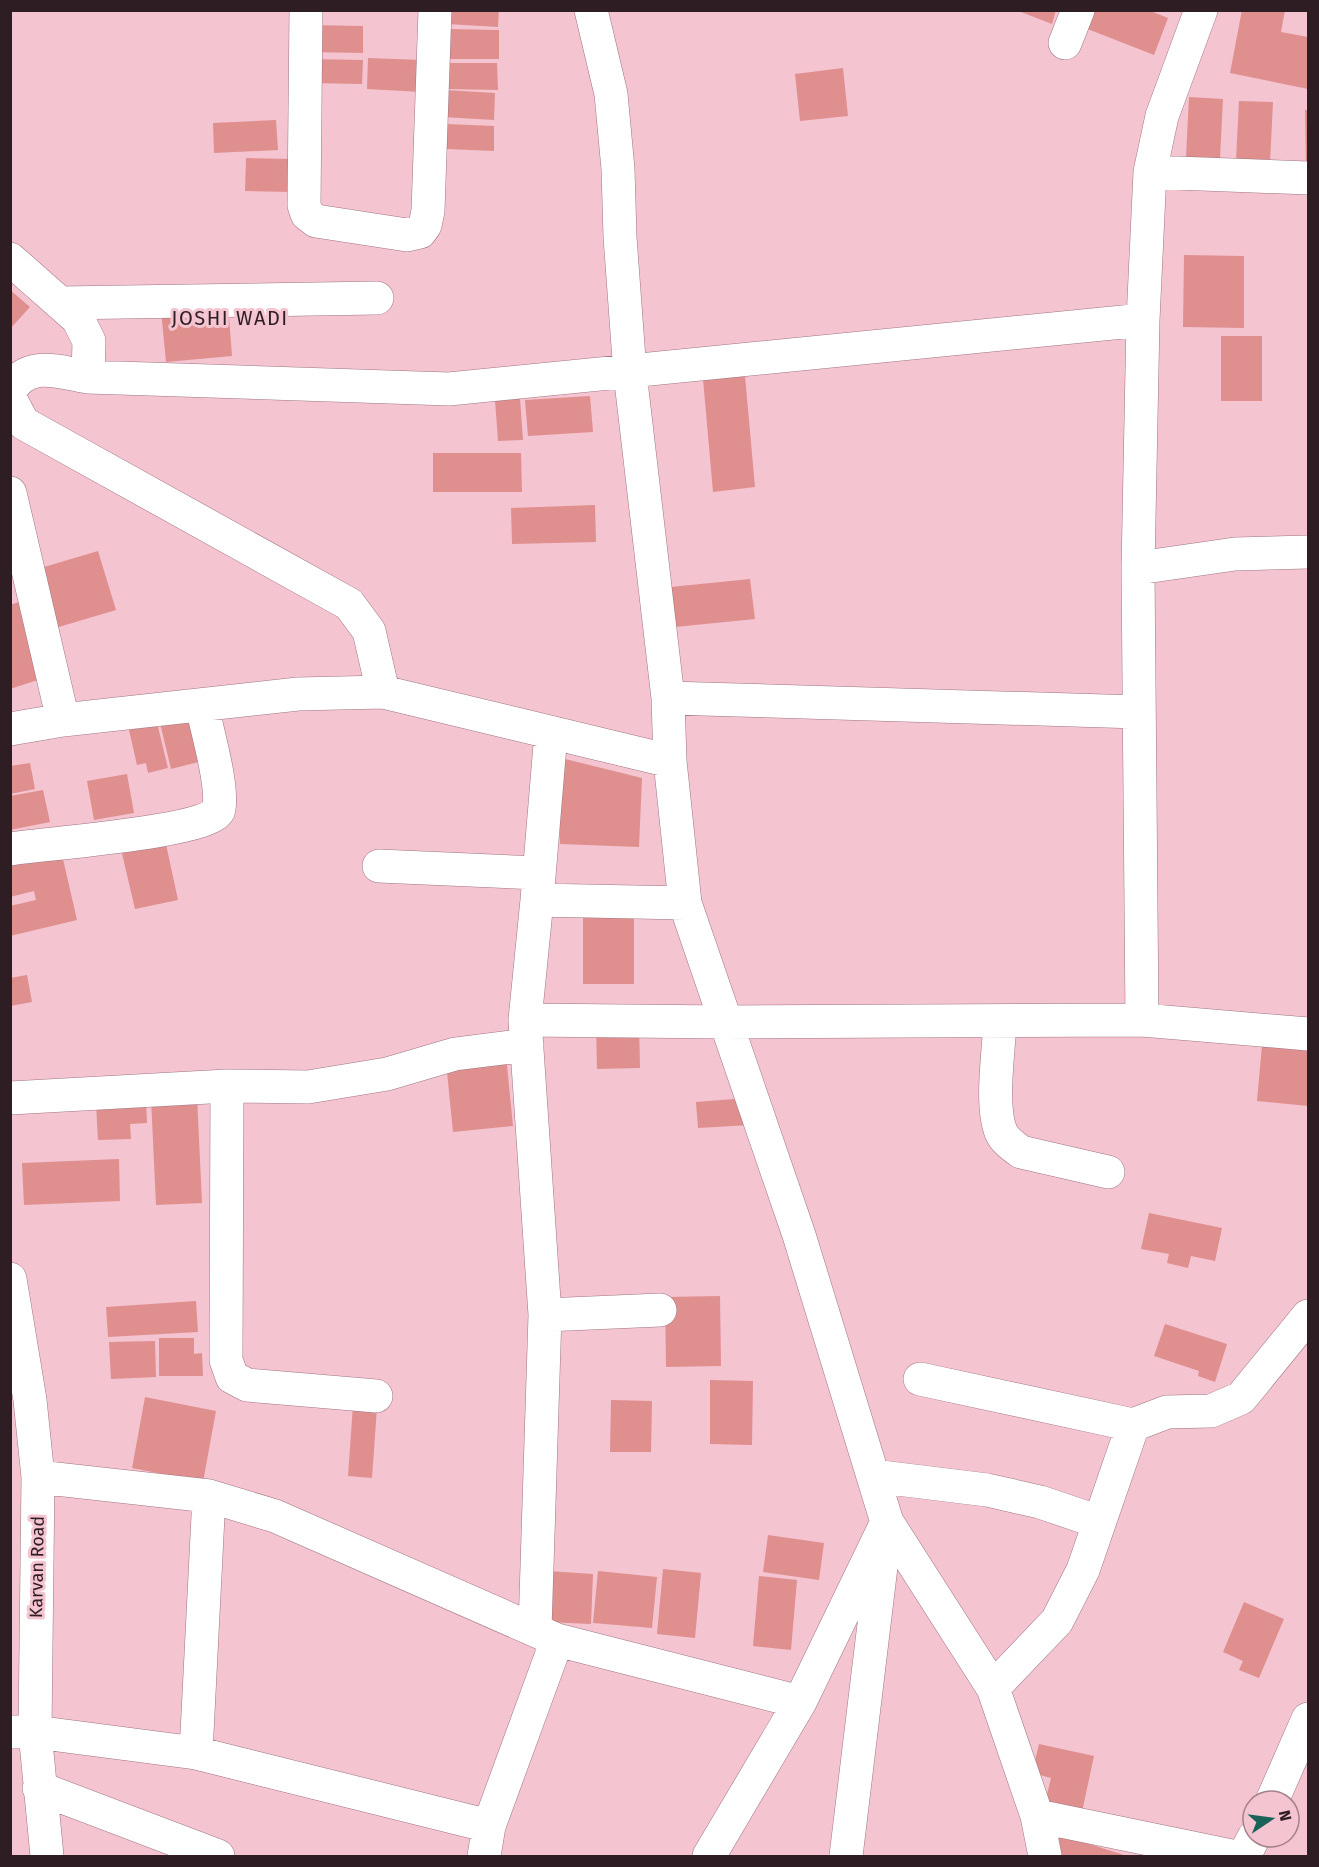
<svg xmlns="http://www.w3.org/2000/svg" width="1319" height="1867" font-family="'Fira Sans',sans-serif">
<rect width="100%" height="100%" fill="#f4c4d1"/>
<path fill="#df8f8e" d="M448,10H499L498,27L447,24Z
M1016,10H1056L1052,24Z
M1092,10H1148L1168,18L1154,55L1085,28Z
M1242,10H1285L1281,32L1308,37V89L1230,73Z
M309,25L363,26V53L309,52Z
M448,29L499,30V59H448Z
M368,58L423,60L422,92L367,89Z
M310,59L363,60L362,84L310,83Z
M447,63H497L498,90L447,89Z
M843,68L848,116L800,121L795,74Z
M445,90L495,93L494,120L443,117Z
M1189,97L1223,99L1220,159L1186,157Z
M1239,101L1273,102L1270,163L1236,160Z
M1305,110H1308V167H1306Z
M276,120L278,150L214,153L213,123Z
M447,124L494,126V151L446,149Z
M246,158L292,159L291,192L245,191Z
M1184,255L1244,256V328L1183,327Z
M10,290L30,307L10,329Z
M228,304L232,356L166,362L161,310Z
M1221,336H1262V401H1221Z
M745,376L755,487L713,492L703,379Z
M590,396L593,432L528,436L525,400Z
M520,398L523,440L498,441L495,400Z
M433,453H521L522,492H433Z
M595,505L596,542L512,544L511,508Z
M98,551L116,610L52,629L34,570Z
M750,579L755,619L665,628L661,588Z
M22,601L47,677L10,689V605Z
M195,714L206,760L171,769L160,723Z
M157,723L168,768L148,773L146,763L137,765L129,730Z
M557,757L642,778L639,847L560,844Z
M30,763L35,789L10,794V766Z
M127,774L134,813L94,820L87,781Z
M43,790L50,822L10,830V796Z
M164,835L178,900L135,909L120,845Z
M60,846L77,920L10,936V906L36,900L34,891L10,897V857Z
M583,914H634V984H583Z
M27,975L32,1002L10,1006V978Z
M596,1023H639L640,1068L597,1069Z
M1262,1045L1308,1050V1106L1257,1101Z
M506,1056L513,1126L453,1132L446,1062Z
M197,1096L202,1203L156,1205L151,1098Z
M747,1098L749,1125L698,1128L696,1102Z
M146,1101L147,1123L130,1124L131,1139L98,1140L96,1104Z
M119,1159L120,1201L24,1205L22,1163Z
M1149,1213L1222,1228L1215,1261L1191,1256L1188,1268L1167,1263L1169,1254L1141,1249Z
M720,1296L721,1366L666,1367L665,1297Z
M196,1301L198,1332L108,1337L106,1307Z
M1165,1324L1227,1344L1215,1382L1198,1376L1199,1371L1154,1356Z
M159,1338H194V1354L202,1353L203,1376H159Z
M155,1341L156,1377L111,1379L109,1342Z
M710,1380L753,1381L752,1445L710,1444Z
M145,1397L216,1411L203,1482L132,1468Z
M611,1400L652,1401L651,1452H610Z
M353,1405L377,1407L372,1478L348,1476Z
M768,1535L824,1543L819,1580L763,1572Z
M663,1569L701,1573L695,1638L657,1634Z
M548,1571L593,1574L591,1624L546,1622Z
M598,1571L657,1577L652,1628L593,1623Z
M759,1576L797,1580L791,1650L753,1646Z
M1244,1602L1284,1619L1259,1678L1239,1670L1243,1661L1223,1652Z
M1039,1744L1094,1756L1082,1812L1045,1803L1051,1778L1032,1773Z
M1058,1834L1127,1856H1062Z"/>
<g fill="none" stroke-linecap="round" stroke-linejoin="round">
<defs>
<path id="minor" d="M306,10L304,205L307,214L316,221L407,235L420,232L425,225L428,211L435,10
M591,10L611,94L618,169L620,237L630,373L668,698L670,761L685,903L799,1235L887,1522L993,1688L1037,1816L1045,1856
M1065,43L1078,10
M1150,172L1308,178
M10,259L78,319L89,341L88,377C59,372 27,359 10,391
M60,303L377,298
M88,377L449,389L1143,320
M10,398L23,423L349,604L369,631L383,692L670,761
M10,493L63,720L10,729
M1138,568L1235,554L1308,552
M668,698L1138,712
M63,720L298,694L383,692
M551,733L537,900L685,903
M10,849C38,844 216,832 219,809C223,783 207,732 202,705
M379,866L539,873
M525,1020L726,1022L1142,1020L1308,1034
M1142,1020L1138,568L1143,320L1150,172L1162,116L1201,10
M1000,1021C999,1050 990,1105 1001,1132C1005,1141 1013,1146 1021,1152L1108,1172
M227,1086L226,1360L232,1377L247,1385L376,1396
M10,1098L227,1086L308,1087L387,1074L455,1054L527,1045
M10,1279L30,1400L38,1477L35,1732L47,1856
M545,1315L660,1310
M920,1379L1133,1425
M873,1476L987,1490L1040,1502L1099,1522
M38,1477L209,1496L275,1516L557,1640L800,1702
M535,1629L545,1315L525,1020L537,900
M993,1688L1057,1621L1083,1570L1133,1425L1167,1412L1211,1411L1241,1398L1308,1316
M10,1732H35L196,1753L489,1826
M196,1753L209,1496
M39,1788L218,1856
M1272,1801L1308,1719
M1037,1816L1231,1856
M484,1856L489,1826L557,1640
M709,1856L800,1702L887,1522
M846,1856L883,1550
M1244,1856L1254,1837"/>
</defs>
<use href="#minor" stroke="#9f7581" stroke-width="34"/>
<use href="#minor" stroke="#fff" stroke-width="33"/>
</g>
<g text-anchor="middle" stroke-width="6" stroke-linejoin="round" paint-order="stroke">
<g font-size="18" fill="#2e1d22" stroke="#f4c4d1">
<text transform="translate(37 1567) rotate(-89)" y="6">Karvan Road</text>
</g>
<g font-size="20" letter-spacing="1.5" fill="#2e1d22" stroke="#f4c4d1">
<text x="230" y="325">JOSHI WADI</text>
</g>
</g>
<rect width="1319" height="1867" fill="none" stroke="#2e1d22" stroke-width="24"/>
<g transform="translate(1271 1819) rotate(77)"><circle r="28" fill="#f4c4d1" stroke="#a5818b" stroke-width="1.5"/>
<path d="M0-4.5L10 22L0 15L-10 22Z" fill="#1b6358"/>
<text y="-9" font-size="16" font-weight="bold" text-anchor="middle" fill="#2e1d22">N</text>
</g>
</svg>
